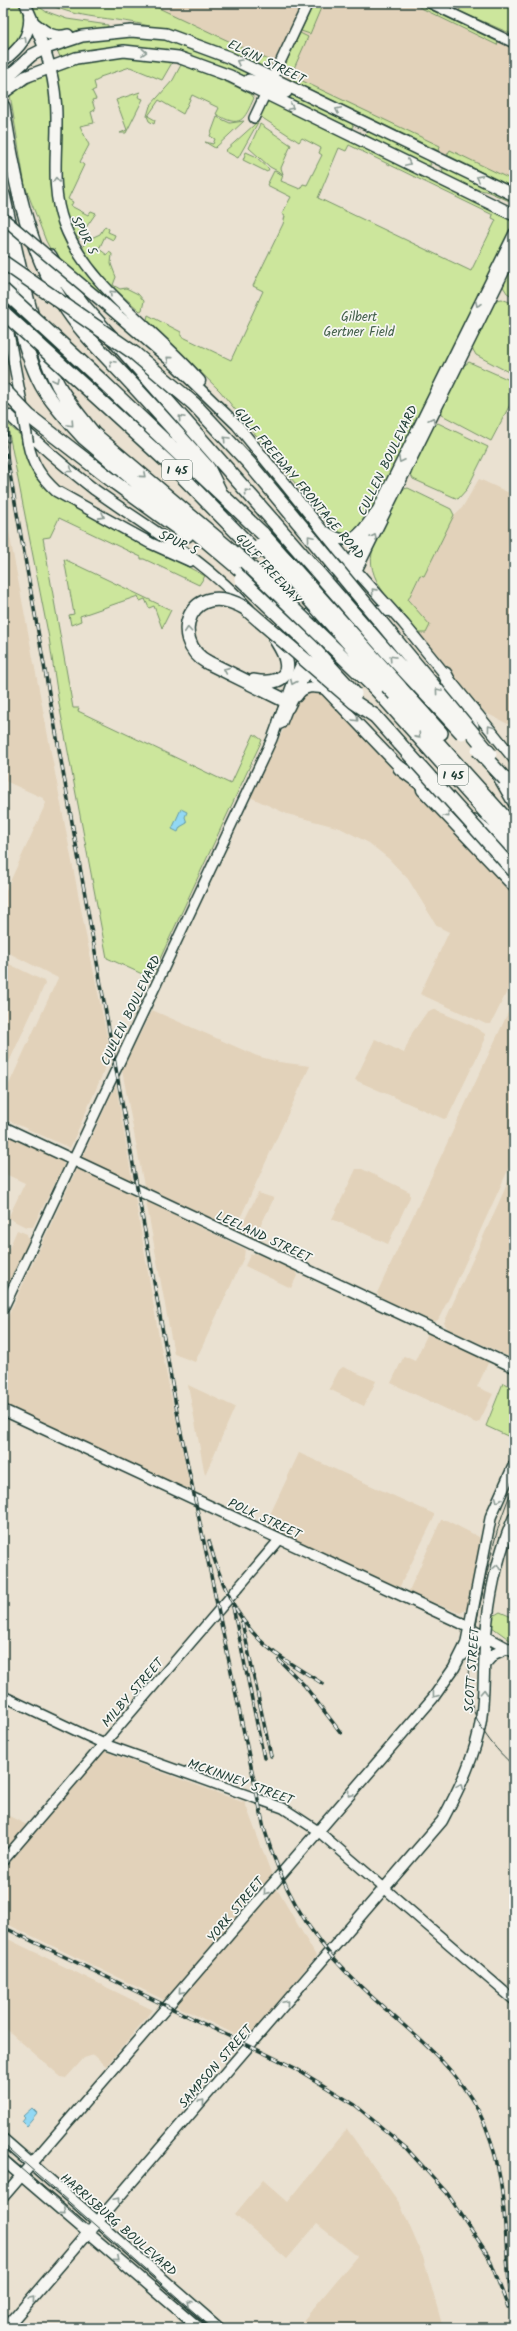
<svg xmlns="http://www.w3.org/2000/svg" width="517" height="2331" font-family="Kalam,sans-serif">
<rect width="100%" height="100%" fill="#eae1d1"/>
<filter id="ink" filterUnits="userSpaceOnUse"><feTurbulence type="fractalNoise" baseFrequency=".025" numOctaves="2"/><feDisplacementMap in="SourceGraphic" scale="8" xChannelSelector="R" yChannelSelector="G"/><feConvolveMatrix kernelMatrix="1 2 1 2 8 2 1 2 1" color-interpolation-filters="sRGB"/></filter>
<g filter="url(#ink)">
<path fill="#e2d2ba" d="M50,3H514V190L290,80L204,41L133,21Z
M479,479L514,495V727L484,712L419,633H426L427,624L408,600L421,575L424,576L454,515L462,508Z
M3,501L86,935L111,1055L70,1148L3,1118V1097L58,978L3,950V897L46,803L43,798L3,780Z
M322,692L514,892V977L491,1024H486L420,994L449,932L437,926L408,879L389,859L369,843L340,828L287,814L250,797L301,694Z
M3,961L44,981L45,984L3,1075Z
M514,1000V1157L452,1292L438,1320L434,1322L380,1297L377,1293Z
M433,1009L473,1026L485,1034V1040L448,1117L444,1119L355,1080L375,1039L404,1053L412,1033L427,1012Z
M152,1010L257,1056L279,1062L310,1066L235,1229L144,1186L122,1070Z
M116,1085L160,1343L191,1491L3,1404V1327Z
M3,1134L62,1161L64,1165L33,1227H26L8,1218L25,1183L3,1173Z
M356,1169H362L410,1192V1197L388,1244L332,1219Z
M514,1169V1349L508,1356L448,1329L444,1323Z
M258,1193L274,1198L254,1239L239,1231Z
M146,1201L245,1249L244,1257L195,1362L174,1354Z
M17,1230L27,1234L29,1242L3,1296V1262Z
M255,1253L296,1271L297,1276L291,1288L245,1266L250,1255Z
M428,1333L489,1361L477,1387L493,1394L479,1422L476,1423L391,1383L404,1356L415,1361Z
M343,1367L376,1381L364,1406L329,1389L339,1370Z
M188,1385L235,1407L205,1475Z
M299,1453L434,1514V1518L399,1588L268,1529L267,1521Z
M441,1520H446L479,1537L481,1541L468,1608L460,1613L408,1593Z
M104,1751L245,1803L277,1889L316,1956L247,2040L3,1922V1869Z
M3,1813L27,1825L3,1853Z
M3,1937L10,1940L153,2010L106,2066L94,2055L84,2058L66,2078L61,2077L3,2026Z
M347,2129L400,2204L423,2257L443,2328H297L357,2256L317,2224L287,2259L235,2214L263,2180L288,2202Z"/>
<path fill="#cce69c" stroke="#769268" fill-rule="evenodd" d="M3,3H19C31,30 21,39 3,56Z
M29,3H34L45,11L67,19L108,25V27L47,40Z
M47,3H148L271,61L269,69L265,70C225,54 186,35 145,25C113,17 76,19 47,3Z
M314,3H323L310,34L301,31Z
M463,3H514V35L459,11Z
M419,4L498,42L497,45L417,6Z
M300,33L308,37L291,75L282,71Z
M134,35L168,39L255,74L258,80L169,52L61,59L57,50L84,41Z
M126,56L173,61L162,80L130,67L100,77V79L94,82L96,89L92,91L96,99L92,100L95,110L91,112L94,123L80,126L89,145L80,162L84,165L68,199L73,202L71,206L88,215L91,211L96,213L76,242L61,200L56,72L58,69L85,61Z
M182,63L201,70L251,94L254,98C244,120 241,129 216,114L219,108L192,95L183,114L159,100L148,116L155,120L154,124L149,121L147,116L150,106L173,80Z
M47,72L53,107L59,220L118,304L117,306L53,254L46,241L25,186L10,95Z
M292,76L440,146L439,151L290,80Z
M140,92L138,97L143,99L126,133H120L127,130L116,100Z
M287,94C304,100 344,110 353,126L352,128L336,125L280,98Z
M270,101L513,221L512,229L377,503L368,512L355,537H339L220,391L147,320L148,315L181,332V336L231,360L263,291L253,286L283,224L285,216L282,214L291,197L267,185L274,171L283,175L281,181L300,189L303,184L307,185L322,155L319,153L321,148L302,138L299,142L261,117L238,158L225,151L254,125L266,102ZM349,145L493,215L492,218L496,220L471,271L318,198L339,148L346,151Z
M217,117L230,123L244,121L215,148L205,142L213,144L215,139L210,136Z
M260,124L291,145L281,168L283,174L270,167L249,148Z
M368,132C381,136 428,152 431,165L422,166L366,137L365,135Z
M450,150L508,178L514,167V188L447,155Z
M246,152L255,156L269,169L267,172L243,160Z
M442,169H450L514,198V203C506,200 499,196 491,193C477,187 445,188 442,169Z
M105,226L109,229L108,232L115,235L113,240L105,236L100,247L98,248L107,255L109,252L112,254L111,264L116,277L113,285L120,289L126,288L138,294L144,301L142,310L140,311L99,275L82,250L85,241L100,234Z
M514,262V297L507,293L502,285Z
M502,299L514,304V375L476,355L472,348L496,300Z
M469,362L514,382V397L491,441L442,415V408L462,367Z
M7,423L23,438L31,469L41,484L54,495L205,576L199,585L144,559H141V557L59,518L50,537L43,538L73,708H79L78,711L231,784L254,734L262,740L151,978L107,958L59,704L49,638Z
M438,423L488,447L467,489L458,499L413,479L411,475L414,465L433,427Z
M408,488L451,509L454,515L424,576L420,575L408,600L430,625L426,633H419C401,612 366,583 372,553C375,539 384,524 391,511C395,502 397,489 408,488Z
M64,559L171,610L162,628L154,606L149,608L145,599L140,601L138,596L80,616L81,621L71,625L69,615L74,614Z
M503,1383L514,1388V1439L486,1426Z
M500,1612L514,1618V1643L492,1627L493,1616Z"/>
<path fill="#92d8f4" stroke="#649aa7" d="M181,809L187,812L185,817L187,823L180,827L178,832L172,829Z
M32,2108L37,2113L26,2126L22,2122L25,2118L23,2116Z"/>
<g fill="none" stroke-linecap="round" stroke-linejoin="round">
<path stroke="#c1c0b2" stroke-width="10" stroke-dasharray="10 5" stroke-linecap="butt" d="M3,409L10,416"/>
<defs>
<path id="tertiary" d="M430,3L514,43
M254,118L308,3
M297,697C304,685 315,687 328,690
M289,708L514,252
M3,1309L272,739L295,676L514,233
M3,1696L104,1744L283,1808L318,1831L514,2000
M3,1861L280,1539"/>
<path id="secondary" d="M25,3C41,39 53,63 56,104C59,143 49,186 64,224C88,288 156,329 200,381
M3,61C19,49 31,36 29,15
M3,304L23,411
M106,305L172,362L237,425L344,557L404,624L514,759
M10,416C37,443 65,467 95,490C148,528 205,560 249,609
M28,443C32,464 41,477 56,491L150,543L190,561
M326,532C353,550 361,533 376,512
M274,633C305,642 315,606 324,583C327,575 333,566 333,557
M301,664L405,773
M331,673L333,661L365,610L392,611
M422,790L514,887
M3,1127L514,1367
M3,1410L461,1623L514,1652
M463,1655L486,1635
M485,1664L494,1654L508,1648
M3,2139L219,2328
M3,2160L199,2328
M3,2197L433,1698L454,1668L466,1644L491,1516L514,1465
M6,2328L442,1821C459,1789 476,1755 481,1720C485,1691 483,1663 486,1635C489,1595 498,1554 514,1517"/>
<path id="primary" d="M35,24C46,33 54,39 68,35
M249,80L286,92
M3,81L32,55L46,48L82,36L131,31L166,34L228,57L514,195
M3,93L25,77L76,58L124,51L178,57L230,76L514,215"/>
<path id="motorway" d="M3,107C13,173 26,244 62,302C80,332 107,357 131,383C157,411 182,439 208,468L219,490
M3,195C17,256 30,329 58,385C68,403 81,418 94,434L245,562
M3,247C9,284 25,360 45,391C56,408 70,423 84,438L245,574
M50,256L61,276L83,305L273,521
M103,382L263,534
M93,394L175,469L256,552
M114,482L187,535
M207,662L288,702L280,722
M445,674L472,726
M254,681C268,684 291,682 286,661C285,653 279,645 275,638
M400,687L441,733
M376,689L514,844
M395,695L514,828
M375,716L400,744
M400,768L450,805
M496,770L514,801
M474,822L514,855"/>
</defs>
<use href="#tertiary" stroke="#1f3d34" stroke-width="12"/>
<use href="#secondary" stroke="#1f3d34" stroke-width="13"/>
<use href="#primary" stroke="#1f3d34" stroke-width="14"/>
<use href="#motorway" stroke="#1f3d34" stroke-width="16"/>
<use href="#tertiary" stroke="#f6f6f2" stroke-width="9"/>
<use href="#secondary" stroke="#f6f6f2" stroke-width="10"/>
<use href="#primary" stroke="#f6f6f2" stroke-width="11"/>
<use href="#motorway" stroke="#f6f6f2" stroke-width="13"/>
<path stroke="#1f3d34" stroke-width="1" d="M514,1486C496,1524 489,1564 480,1605C474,1637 463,1669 471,1701C477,1728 494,1748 514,1766
M3,2144L212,2328
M3,2153L83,2223"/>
<defs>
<path id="rail" d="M3,413L8,441
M3,435L180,1428L264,1828C280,1882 307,1933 347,1973C392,2020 448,2053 479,2112C513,2178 501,2252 514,2322
M209,1541C218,1575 234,1615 260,1640C278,1658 302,1670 323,1684
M233,1607L264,1758
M242,1622L271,1756
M279,1660L304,1685L341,1733
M3,1927L295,2068L355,2105L406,2148L447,2193L488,2255L508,2307"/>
</defs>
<use href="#rail" stroke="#1f3d34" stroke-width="3.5"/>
<use href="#rail" stroke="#f6f6f2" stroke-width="2" stroke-dasharray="6" stroke-linecap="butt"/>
<defs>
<path id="secondary-bridge" d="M3,218L106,305
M23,415L28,443"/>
<path id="motorway-bridge" d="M3,262L134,353L194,404L249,463L490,754
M3,290L103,382
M3,312L93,394
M3,389L29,416L114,482
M273,521L387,652L462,733
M263,534L400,687
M260,545L395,695
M245,562L376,689
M241,579L312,647L355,694
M207,662C168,640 190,576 245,608L354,702L375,716
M400,744L514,871
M478,750L505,779"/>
</defs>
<use href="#secondary-bridge" stroke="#1f3d34" stroke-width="13" stroke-linecap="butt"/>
<use href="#motorway-bridge" stroke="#1f3d34" stroke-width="16" stroke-linecap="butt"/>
<use href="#secondary-bridge" stroke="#f6f6f2" stroke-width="10"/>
<use href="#motorway-bridge" stroke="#f6f6f2" stroke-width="13"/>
</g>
<defs><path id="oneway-chevron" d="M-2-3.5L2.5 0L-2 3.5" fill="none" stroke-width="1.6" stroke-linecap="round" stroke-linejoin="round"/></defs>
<g stroke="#8a9a93">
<use href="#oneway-chevron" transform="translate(24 39) rotate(-58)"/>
<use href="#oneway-chevron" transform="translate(144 52) rotate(3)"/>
<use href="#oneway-chevron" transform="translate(239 62) rotate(-153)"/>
<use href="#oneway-chevron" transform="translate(291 107) rotate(26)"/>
<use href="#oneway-chevron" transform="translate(338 110) rotate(-155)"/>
<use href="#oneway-chevron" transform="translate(408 163) rotate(25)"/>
<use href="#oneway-chevron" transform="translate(479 178) rotate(-154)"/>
<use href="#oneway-chevron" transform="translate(56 180) rotate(-92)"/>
<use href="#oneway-chevron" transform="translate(112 293) rotate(-136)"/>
<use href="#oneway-chevron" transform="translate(478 304) rotate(115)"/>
<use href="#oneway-chevron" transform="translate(169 359) rotate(-139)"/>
<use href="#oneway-chevron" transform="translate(112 363) rotate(-133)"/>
<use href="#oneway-chevron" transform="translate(56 380) rotate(65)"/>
<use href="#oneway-chevron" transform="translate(181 418) rotate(-131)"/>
<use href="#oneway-chevron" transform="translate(432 420) rotate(-64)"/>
<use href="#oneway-chevron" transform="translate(71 424) rotate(47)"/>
<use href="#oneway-chevron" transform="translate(226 439) rotate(-133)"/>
<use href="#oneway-chevron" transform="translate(401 460) rotate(117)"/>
<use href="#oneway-chevron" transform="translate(70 470) rotate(38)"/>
<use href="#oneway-chevron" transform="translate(143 475) rotate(40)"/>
<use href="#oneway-chevron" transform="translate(247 492) rotate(-132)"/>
<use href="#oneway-chevron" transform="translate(102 516) rotate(29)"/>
<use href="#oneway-chevron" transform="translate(374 537) rotate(-64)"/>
<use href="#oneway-chevron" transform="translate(310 538) rotate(-130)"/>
<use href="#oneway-chevron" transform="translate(374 591) rotate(-132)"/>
<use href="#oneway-chevron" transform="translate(188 630) rotate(-95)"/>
<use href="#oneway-chevron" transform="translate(392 658) rotate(-133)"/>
<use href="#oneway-chevron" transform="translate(226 670) rotate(-156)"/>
<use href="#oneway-chevron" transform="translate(293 682) rotate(113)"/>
<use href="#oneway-chevron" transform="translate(438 691) rotate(-130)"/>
<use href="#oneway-chevron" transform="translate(356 719) rotate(47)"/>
<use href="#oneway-chevron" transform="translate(490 728) rotate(-127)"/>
<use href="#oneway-chevron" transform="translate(418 736) rotate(48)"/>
<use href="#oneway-chevron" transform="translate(447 815) rotate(45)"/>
<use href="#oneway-chevron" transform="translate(498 1500) rotate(113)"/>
<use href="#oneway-chevron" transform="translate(497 1567) rotate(-79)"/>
<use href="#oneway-chevron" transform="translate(484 1692) rotate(-87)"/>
<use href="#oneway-chevron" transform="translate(435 1695) rotate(127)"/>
<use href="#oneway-chevron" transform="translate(460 1786) rotate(-66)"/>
<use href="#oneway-chevron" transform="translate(350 1794) rotate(131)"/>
<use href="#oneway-chevron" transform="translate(266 1892) rotate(129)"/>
<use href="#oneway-chevron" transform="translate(181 1991) rotate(131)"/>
<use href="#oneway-chevron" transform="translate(286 2003) rotate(-49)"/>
<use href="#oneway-chevron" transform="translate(202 2102) rotate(-49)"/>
<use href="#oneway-chevron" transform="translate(117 2200) rotate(-49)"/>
<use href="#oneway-chevron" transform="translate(63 2212) rotate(41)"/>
<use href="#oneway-chevron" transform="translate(117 2259) rotate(40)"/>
<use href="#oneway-chevron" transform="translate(32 2299) rotate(-49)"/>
<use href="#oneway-chevron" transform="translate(189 2303) rotate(-139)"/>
</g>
</g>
<g text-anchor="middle" stroke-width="3.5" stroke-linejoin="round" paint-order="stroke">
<g fill="#f6f6f2" stroke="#60746d" stroke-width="1">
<rect x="162" y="460" width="30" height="20" rx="3"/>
<rect x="438" y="765" width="30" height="20" rx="3"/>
</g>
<g font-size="12" font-weight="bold" fill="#1f3d34">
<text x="177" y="474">I 45</text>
<text x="453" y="779">I 45</text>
</g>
<g font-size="13" fill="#1f3d34" stroke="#f6f6f2">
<text transform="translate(267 61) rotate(26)" y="5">ELGIN STREET</text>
<text transform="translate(85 235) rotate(63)" y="5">SPUR 5</text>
<text transform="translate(387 460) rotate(-64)" y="5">CULLEN BOULEVARD</text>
<text transform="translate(300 483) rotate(50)" y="5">GULF FREEWAY FRONTAGE ROAD</text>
<text transform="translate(179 542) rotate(25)" y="5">SPUR 5</text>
<text transform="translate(269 568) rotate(48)" y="5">GULF FREEWAY</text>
<text transform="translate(130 1010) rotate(-64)" y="5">CULLEN BOULEVARD</text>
<text transform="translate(264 1236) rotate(25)" y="5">LEELAND STREET</text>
<text transform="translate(265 1518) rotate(25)" y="5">POLK STREET</text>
<text transform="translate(471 1670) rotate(-86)" y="5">SCOTT STREET</text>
<text transform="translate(132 1692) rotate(-49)" y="5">MILBY STREET</text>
<text transform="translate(241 1781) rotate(20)" y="5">MCKINNEY STREET</text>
<text transform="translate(235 1909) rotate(-50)" y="5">YORK STREET</text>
<text transform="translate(215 2066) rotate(-49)" y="5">SAMPSON STREET</text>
<text transform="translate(119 2224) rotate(41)" y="5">HARRISBURG BOULEVARD</text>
</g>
<g font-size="13" fill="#425f49" stroke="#f6f6f2">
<text x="359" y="321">Gilbert<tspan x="359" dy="15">Gertner Field</tspan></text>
</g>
</g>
<rect width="517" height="2331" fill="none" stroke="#f6f6f2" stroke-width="16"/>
<rect x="8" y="8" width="501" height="2315" fill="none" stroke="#1f3d34" stroke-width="1.5" filter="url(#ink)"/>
</svg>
